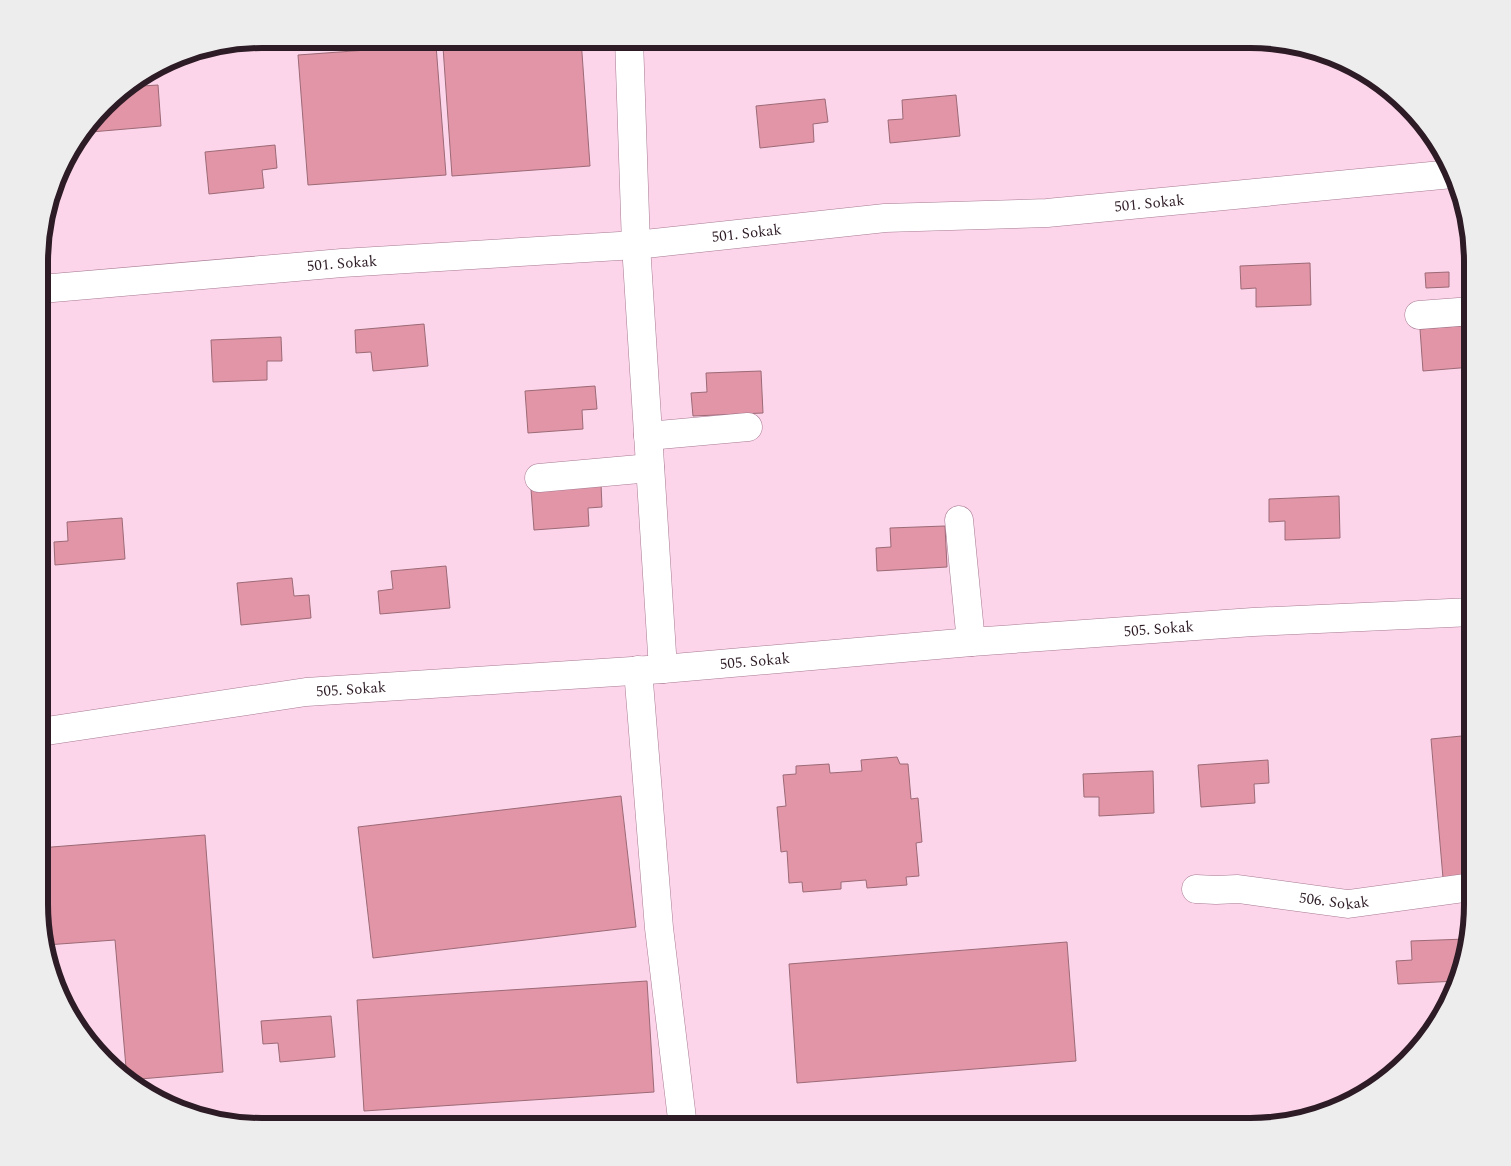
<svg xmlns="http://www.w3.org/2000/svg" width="1511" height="1166" font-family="Spectral,serif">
<rect width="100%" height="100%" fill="#fcd5ea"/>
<path fill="#e195a7" stroke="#9c6a76" d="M544,39H581L590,166L452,176L443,47Z
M1252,39H1264L1278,43L1252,45Z
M436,45L446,175L308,185L298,55Z
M158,85L161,126L91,132L90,124L115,94L126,87Z
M956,95L960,136L890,143L888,120L903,119L902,100Z
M825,99L828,122L813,124L814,142L760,148L756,106Z
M275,145L277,168L262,170L264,188L209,194L205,152Z
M1310,263L1311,305L1256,307V288L1241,289L1240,266Z
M1449,272V287L1426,288L1425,273Z
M424,324L428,366L373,371L371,352L356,353L355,330Z
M1472,325V367L1423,371L1420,329Z
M281,337L282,361H267V380L213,382L211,340Z
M761,371L763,413L693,416L691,393L707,392L706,373Z
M595,386L597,409L582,410L583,429L528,433L525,391Z
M601,484L602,507L588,508L589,526L534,530L531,489Z
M1339,496L1340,538L1285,540V521L1269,522V499Z
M122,518L125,559L55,565L54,542L68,541L67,522Z
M945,526L947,567L877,571L876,548L891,547L890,528Z
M446,566L450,608L380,614L378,591L393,589L391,571Z
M292,578L294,596L309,595L311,618L241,625L237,583Z
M1472,735V876L1443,878L1431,739Z
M897,757L900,764H908L911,799L918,798L922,842L916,843L919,876L906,877L907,885L867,888L866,880L841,882V889L803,892L802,882L789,883L787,851L781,852L777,807L786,806L783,775L796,774V766L829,764L830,773L862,771L861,760Z
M1268,760L1269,783L1254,784L1255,803L1201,807L1198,765Z
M1153,771L1154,813L1099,816V797H1084L1083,774Z
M621,796L636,927L373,958L358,827Z
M205,835L223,1072L128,1080L127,1079L115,940L46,945L39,919V848Z
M1466,939V944L1457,981L1398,984L1396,961L1412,960L1411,941Z
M1067,942L1076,1061L797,1083L789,964Z
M647,981L654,1092L364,1111L357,1000Z
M331,1016L335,1057L280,1062L278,1043L263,1044L261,1021Z"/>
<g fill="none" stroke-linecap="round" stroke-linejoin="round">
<defs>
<g id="minor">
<path d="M629,39L636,245L663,669"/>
<path id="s1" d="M41,289L342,263L636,245L885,218L1047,213L1452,174"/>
<path d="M1419,315L1472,311"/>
<path d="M648,436L748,427"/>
<path d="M539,478L650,468"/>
<path d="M959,520L971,642"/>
<path d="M638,670L659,928L683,1127"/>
<path id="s2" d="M40,732L306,692L663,669L971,642L1253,622L1472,612"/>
<path id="s3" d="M1196,889L1216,890L1238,889L1348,904L1472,887"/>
</g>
</defs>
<use href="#minor" stroke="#a77a93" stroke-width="29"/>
<use href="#minor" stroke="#fff" stroke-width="28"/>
</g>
<g text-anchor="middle" stroke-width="4" stroke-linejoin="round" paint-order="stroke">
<g font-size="15" fill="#2d1b25" stroke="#fff">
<text dy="5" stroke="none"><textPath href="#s1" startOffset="1112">501. Sokak</textPath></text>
<text dy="5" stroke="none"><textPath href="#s1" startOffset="708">501. Sokak</textPath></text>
<text dy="5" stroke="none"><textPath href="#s1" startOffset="302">501. Sokak</textPath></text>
<text dy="5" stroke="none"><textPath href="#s2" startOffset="1124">505. Sokak</textPath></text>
<text dy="5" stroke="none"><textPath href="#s2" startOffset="719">505. Sokak</textPath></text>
<text dy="5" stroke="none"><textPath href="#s2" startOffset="314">505. Sokak</textPath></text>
<text dy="5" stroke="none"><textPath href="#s3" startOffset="139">506. Sokak</textPath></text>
</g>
</g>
<path d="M0 0H1511V1166H0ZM262 48H1250A214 214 0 0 1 1464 262V904A214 214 0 0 1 1250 1118H262A214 214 0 0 1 48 904V262A214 214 0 0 1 262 48Z" fill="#eeedee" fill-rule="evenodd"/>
<path fill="none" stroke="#2d1b25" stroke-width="6" d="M262 48H1250A214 214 0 0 1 1464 262V904A214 214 0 0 1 1250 1118H262A214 214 0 0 1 48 904V262A214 214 0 0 1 262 48Z"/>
</svg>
